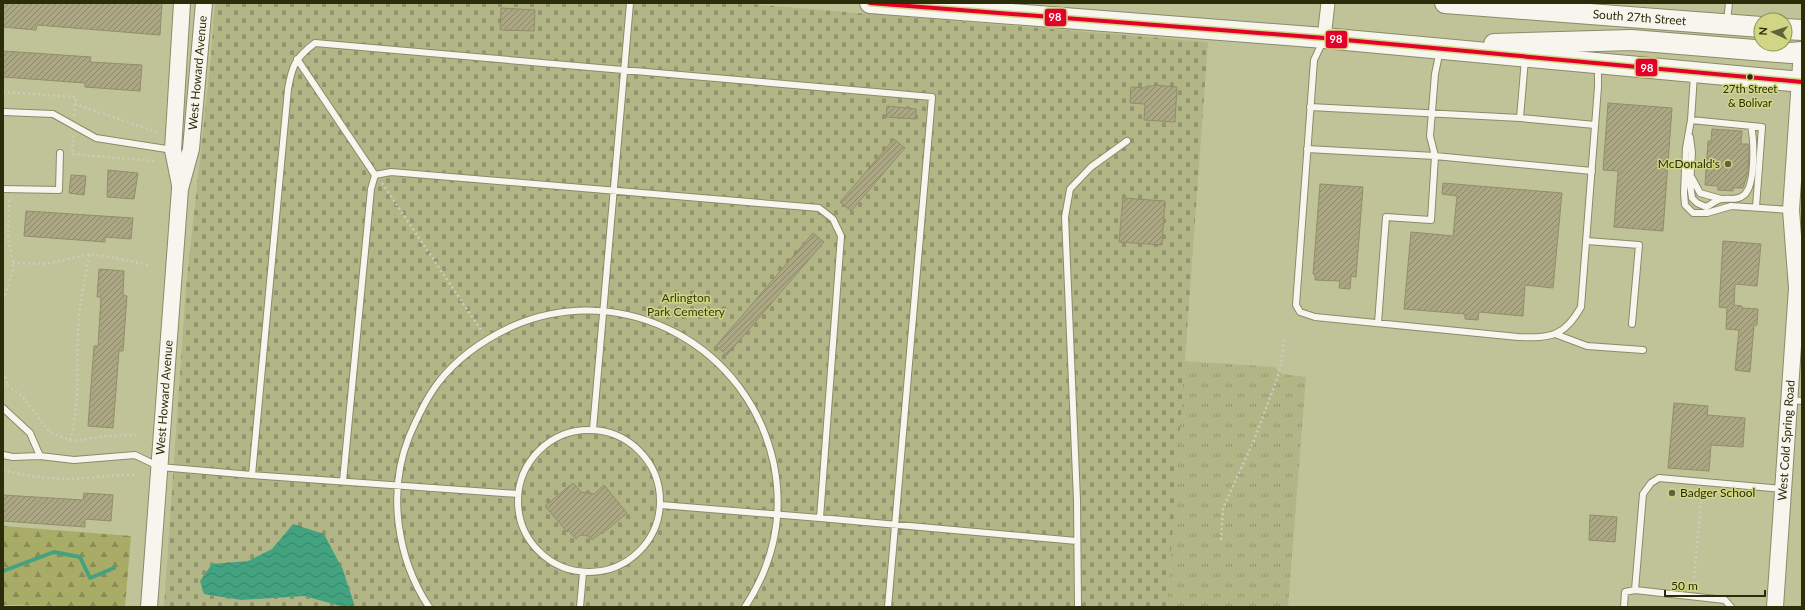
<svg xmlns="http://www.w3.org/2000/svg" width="1805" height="610" font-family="Lato,sans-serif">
<defs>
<pattern id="grass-tufts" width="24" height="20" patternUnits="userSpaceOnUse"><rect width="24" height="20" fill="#b2b686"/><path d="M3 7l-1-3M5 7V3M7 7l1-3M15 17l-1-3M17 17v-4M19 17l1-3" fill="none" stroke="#91946c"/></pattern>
<pattern id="forest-firs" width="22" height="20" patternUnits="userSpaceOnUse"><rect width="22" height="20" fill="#a8ac67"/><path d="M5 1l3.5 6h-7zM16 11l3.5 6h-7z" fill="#898c53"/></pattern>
<pattern id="cemetery-stones" width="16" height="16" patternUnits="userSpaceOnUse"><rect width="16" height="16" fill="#b2b686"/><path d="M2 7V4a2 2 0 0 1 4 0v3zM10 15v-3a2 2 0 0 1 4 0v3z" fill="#91946c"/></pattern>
<pattern id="water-waves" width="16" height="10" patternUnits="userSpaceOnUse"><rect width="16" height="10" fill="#43a381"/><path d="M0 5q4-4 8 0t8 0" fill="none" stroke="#388568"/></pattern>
<pattern id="building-hatch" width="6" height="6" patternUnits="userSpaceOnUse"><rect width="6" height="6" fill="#aba784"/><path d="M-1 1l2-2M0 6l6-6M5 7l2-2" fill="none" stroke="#8b886a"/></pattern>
</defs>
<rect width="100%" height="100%" fill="#c0c397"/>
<path fill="url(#grass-tufts)" d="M1184,361L1275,367L1282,374L1306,377L1288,607H1167Z"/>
<path fill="url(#forest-firs)" d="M3,526L131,536L125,607L3,605Z"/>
<path fill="url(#cemetery-stones)" d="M215,3H739L1208,42L1167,607H164L186,287L211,57Z"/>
<path fill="url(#water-waves)" d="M293,524L324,534L343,570L355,607H344L304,596L241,600L204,594L200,581L212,564L248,561L272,549Z"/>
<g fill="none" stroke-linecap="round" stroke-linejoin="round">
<path stroke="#43a381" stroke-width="4" d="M3,571L54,552L80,557L90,578L114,568"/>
</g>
<path fill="url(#building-hatch)" stroke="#918e69" d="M3,3H162L160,35L37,25L36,30L3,27Z
M501,8L535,10L534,31L500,30Z
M3,51L91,57L90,62L142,65L140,91L85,87V83L3,77Z
M1154,85L1177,87L1175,122L1144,120L1145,104L1130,103L1131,87L1146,88V86H1154Z
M1608,103L1672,108L1663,231L1614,227L1618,171L1603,170Z
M887,106L916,109V119L886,117Z
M1712,129L1742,131L1741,144H1748L1749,151L1748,172L1743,188H1733V191L1718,190V186L1705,185L1708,141H1711Z
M894,139L905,148L851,211L840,202Z
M108,170L138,173L134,199L107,197Z
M71,175L86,176L84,195L69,193Z
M1443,183L1562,193L1553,288L1525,285L1523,316L1479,312L1478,320L1465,319V314L1404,309L1411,232L1453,236L1457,196L1442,194Z
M1320,184L1363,187L1356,277L1351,276L1350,289L1339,288L1340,281L1315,280V274H1313Z
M1123,198L1165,201L1162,245L1119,242Z
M26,211L133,218L131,239L105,237V242L24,236Z
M813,233L824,242L727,355L716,346Z
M1723,241L1761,244L1757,286L1735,284L1734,305L1742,306V308L1758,309L1757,325H1754L1750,372L1735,370L1739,330L1726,329L1727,308L1719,307Z
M99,269L124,271L123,295L127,296L123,351H119L113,428L88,426L94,346H98L101,297H97Z
M1674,403L1708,406L1707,415L1745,418L1743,447L1711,445L1709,471L1668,468Z
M573,483L581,492L594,494L604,485L627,513L602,534L601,533L592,540L588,536L580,535L576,539L568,530L567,532L545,506Z
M84,493L113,495L111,521L85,519V527L3,521V495L83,500Z
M1590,515L1617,517L1615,542L1589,540Z"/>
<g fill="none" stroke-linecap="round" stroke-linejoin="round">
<defs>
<path id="service" d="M1727,21L1729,3
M1323,41L1314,60L1296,305L1300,312L1315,317L1518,337C1551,338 1564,337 1581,307L1598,87V66
M1440,50L1435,74L1430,136L1435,156L1592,171
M297,59L375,175
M1525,59L1520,118L1595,125
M1694,75L1691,120L1686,148L1684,193L1685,205L1693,213H1707L1731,206L1791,210
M1310,107L1520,118
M3,112L53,114L96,138L173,150
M1691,120L1762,127L1756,207
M1690,137L1692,153L1690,184L1692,198L1697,203L1706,207C1711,205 1717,199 1722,199C1730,198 1737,201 1744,195C1756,185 1754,140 1751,126
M1307,149L1435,156L1431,220L1386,217L1378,323
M1692,178L1700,193L1721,199
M3,189L59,190L60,153
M1587,241L1639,245L1632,324
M1555,334L1587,346L1643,350
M1790,400L1802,401
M3,408L30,433L40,456
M593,429L630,3
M518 501a71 71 0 1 1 142 0a71 71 0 1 1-142 0Z
M3,455L13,457L40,456L74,460L135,455L160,467L252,475L288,89C292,66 295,58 315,43L932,97L888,607
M252,475L518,494
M343,481L371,189L375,175L391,172L819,208L833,219L841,236L820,518L661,505
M820,518L1077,541
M1635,590L1643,494L1651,483L1659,478L1782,489
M429,607C397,559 387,492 409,437C417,418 425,400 438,383C457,358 485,339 513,326C625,278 750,347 774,465C784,516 773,564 745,607
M580,607L583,573
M1078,607L1077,500L1065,217L1070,189L1091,167L1127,141
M1624,607L1625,592L1635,590L1725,600L1731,607"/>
<path id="minor" d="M1324,38L1328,3"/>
<g id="tertiary">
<path d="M180,185L173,150L182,3"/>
<path id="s1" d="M149,607L180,189L191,149L204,3"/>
<path id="s2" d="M1775,607L1797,288L1791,210L1802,50"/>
</g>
<g id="primary">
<path d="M870,3L1324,38L1802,82"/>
<path id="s3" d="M1445,3L1761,27"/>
<path d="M1785,29L1802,30"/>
<path d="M1494,44L1631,40L1791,53L1802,52"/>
</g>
</defs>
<use href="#service" stroke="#8a8b68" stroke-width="8"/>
<use href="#minor" stroke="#8a8b68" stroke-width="15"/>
<use href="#tertiary" stroke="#8a8b68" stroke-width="18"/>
<use href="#primary" stroke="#8a8b68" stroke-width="22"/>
<path stroke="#caccbc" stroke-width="2.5" stroke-dasharray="2 3" stroke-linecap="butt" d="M3,92L76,97L75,104L157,132
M74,116L75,104
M72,136L74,137L72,154L156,161
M382,183L483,333
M13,263L46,264L90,254L117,258L148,265
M3,300L12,274L13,263L8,239L9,201L12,197
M3,372L9,386
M3,383L22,396L48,430L55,435L70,440H80L108,436L137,435
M70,440C81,401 76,371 78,333C79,306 84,281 90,254
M3,470C26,476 49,479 73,479C93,478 113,474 134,475
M1221,540L1223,508L1254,440L1276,382L1281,364L1284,339
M1693,588L1702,491"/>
<use href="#service" stroke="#f6f6ef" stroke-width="6"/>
<use href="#minor" stroke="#f6f6ef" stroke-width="13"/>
<use href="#tertiary" stroke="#f6f6ef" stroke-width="16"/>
<use href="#primary" stroke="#f6f6ef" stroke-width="20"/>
<defs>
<path id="bus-1" d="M870,3L1324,38L1802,82"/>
</defs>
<use href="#bus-1" stroke="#d0d684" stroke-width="7"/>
<use href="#bus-1" stroke="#e4002b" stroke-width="4"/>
</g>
<circle fill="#2b2d0a" stroke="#d0d684" stroke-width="1.5" cx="1750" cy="77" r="3.5"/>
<g fill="#5f623b" stroke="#d0d684" stroke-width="1.5">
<circle cx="1728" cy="164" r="4"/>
<circle cx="1672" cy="493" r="4"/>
</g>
<g text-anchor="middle" stroke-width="3" stroke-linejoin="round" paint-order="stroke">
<g font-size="11" fill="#2b2d0a" stroke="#d0d684">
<text x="1750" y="93">27th Street<tspan x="1750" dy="14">&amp; Bolivar</tspan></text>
</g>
<g font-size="12" fill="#2b2d0a" stroke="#d0d684">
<text dy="4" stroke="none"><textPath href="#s3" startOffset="195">South 27th Street</textPath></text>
<text dy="4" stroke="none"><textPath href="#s1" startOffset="537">West Howard Avenue</textPath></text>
<text dy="4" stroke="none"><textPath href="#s1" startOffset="210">West Howard Avenue</textPath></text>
<text dy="4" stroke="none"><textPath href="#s2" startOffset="167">West Cold Spring Road</textPath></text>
</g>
<g font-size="12" fill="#2b2d0a" stroke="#d0d684" text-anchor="end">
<text x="1720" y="168">McDonald's</text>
<text x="1680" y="497" text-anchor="start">Badger School</text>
</g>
<g font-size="12" fill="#363912" stroke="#d0d684">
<text x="686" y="302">Arlington<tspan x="686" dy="14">Park Cemetery</tspan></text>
</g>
</g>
<g stroke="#d0d684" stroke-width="1.5">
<rect x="1044" y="8" width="23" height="19" rx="4" fill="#e4002b"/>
<rect x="1325" y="30" width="23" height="19" rx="4" fill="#e4002b"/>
<rect x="1635" y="58" width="23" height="19" rx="4" fill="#e4002b"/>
</g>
<g font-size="11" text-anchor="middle" font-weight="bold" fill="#fff">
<text x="1055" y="21">98</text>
<text x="1336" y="43">98</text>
<text x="1647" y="72">98</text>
</g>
<rect width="1805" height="610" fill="none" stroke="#2b2d0a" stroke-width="8"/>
<g transform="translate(1773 32) rotate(274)"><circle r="19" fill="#d0d684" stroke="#8e9253"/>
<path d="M0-3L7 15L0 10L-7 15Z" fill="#5f623b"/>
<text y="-6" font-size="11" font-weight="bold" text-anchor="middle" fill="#2b2d0a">N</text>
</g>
<path d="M1665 590v6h100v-6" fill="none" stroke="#2b2d0a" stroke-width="2"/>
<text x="1671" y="590" font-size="12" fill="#2b2d0a" stroke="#d0d684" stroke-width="3" paint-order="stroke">50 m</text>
</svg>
